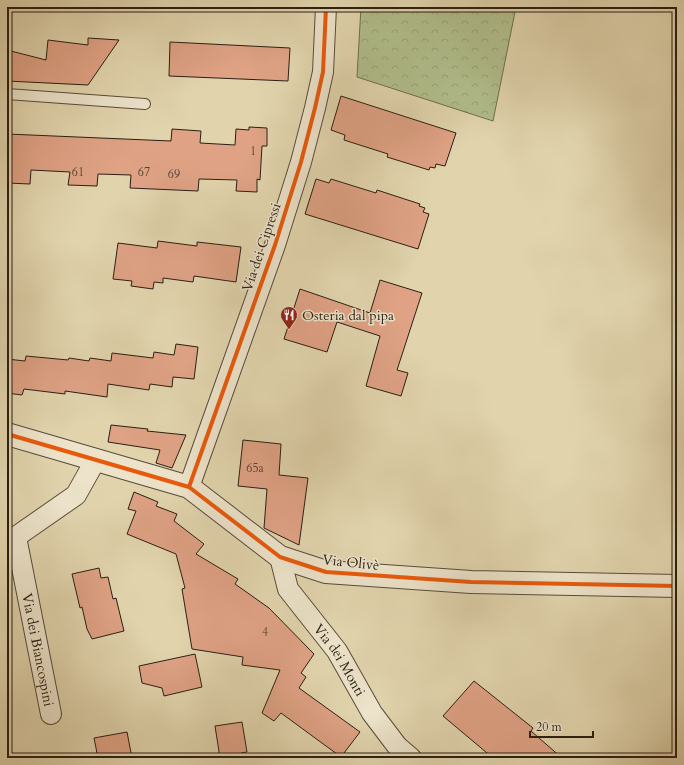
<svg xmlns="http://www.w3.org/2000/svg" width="684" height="765" font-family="Cardo,serif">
<defs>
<pattern id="park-crowns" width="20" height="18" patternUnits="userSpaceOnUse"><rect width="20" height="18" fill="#b0bd8b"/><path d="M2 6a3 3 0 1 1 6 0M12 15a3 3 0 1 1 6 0" fill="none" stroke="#98a277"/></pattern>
</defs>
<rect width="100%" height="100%" fill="#e1d4ad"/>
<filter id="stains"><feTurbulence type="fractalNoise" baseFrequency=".005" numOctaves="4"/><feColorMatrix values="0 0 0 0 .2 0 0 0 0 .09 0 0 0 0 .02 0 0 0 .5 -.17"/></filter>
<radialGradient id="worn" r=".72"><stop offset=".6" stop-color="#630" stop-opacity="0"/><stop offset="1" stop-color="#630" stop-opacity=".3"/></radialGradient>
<path fill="url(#park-crowns)" stroke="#6e6e4f" d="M361,7H516L493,121L357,77Z"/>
<path fill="#dfa285" stroke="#2b1f13" d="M88,38L119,40L88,85L7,81V50L46,60L48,40L88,45Z
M170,42L290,48L288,81L169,76Z
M341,96L456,133L445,166L436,164L435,168L430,167L429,170L387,157L388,154L344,140L345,135L331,130Z
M249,127L267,128V146H262L260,180L257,179V192L236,191L237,180L199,179L198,191L130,188L131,175L98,174L97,186L68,185L70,172L31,170L30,184L7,183V134L171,141L172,129L201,131L200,143L235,145L236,129L249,130Z
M316,179L329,183L331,179L376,193L377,190L420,204L419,206L425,208L423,212L429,214L418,249L305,214Z
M158,241L197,246V242L241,247L236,282L194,276L193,282L163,278V283L154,282L153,289L131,286L132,281L113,279L118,243L157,248Z
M380,280L422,293L397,370L408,373L401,396L366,386L380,336L337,322L327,352L284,339L300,289L370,313Z
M176,344L198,347L194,379L173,377L172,387L150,384L149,390L108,384L107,397L65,391V394L24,389L22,395L7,393V359L25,361L26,356L68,360L69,358L89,361L90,358L111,361L112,353L153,358L154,352L174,355Z
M111,425L148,429L147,431L186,435L172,468L156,463L160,450L108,442Z
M243,440L281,444L279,475L308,478L299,545L264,528L267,489L238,486Z
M134,492L158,502L156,506L177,514L174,521L204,544L196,554L238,579L235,584L269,608L314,654L301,673L306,677L299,688L360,732L341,757L281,713L274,721L262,713L280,670L242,665L243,657L192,649L182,589L185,588L176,554L127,534L136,511L128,509Z
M99,568L101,578L108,577L113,599L116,598L124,631L92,639L87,629L82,607L80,608L72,574Z
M195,654L202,687L164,696L162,688L142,683L139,666Z
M474,681L533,728L531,731L562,758H493L443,716Z
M242,722L247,752L241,753L242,758H220L215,726Z
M127,732L132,758H98L94,738Z"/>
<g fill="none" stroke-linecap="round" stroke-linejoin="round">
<defs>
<path id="service" d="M7,94L145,104"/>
<g id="minor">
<path d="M189,487L275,245L301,162L315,108L323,72L326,7"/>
<path id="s1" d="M16,537L51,714"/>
<path d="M7,543L76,495L95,461"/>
<path id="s2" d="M280,557L288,589L337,651L372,713L397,746L411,758"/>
</g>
<path id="tertiary" d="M7,434L189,487L280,557L326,572L471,582L677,586"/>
</defs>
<use href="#service" stroke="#584c3a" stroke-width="12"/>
<use href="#minor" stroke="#584c3a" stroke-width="22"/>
<use href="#tertiary" stroke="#584c3a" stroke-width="24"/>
<use href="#service" stroke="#ece3ca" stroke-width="10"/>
<use href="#minor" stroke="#ece3ca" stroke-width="20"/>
<use href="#tertiary" stroke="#ece3ca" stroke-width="22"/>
<defs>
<path id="cycleway" d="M7,434L189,487L280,557L326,572L471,582L677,586
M189,487L275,245L301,162L315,108L323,72L326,7"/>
</defs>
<use href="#cycleway" stroke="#ece3ca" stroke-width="6"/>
<use href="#cycleway" stroke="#e8590c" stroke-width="4"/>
</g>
<defs>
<symbol id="restaurant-pin" viewBox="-11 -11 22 30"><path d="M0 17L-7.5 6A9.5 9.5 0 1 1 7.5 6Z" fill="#8f2418" stroke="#ece3ca"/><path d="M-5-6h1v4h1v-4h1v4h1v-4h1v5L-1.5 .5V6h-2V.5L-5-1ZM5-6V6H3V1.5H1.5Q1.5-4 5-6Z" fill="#fff"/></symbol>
</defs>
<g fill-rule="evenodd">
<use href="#restaurant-pin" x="279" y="305" width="20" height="27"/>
</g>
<g text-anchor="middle" stroke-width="3" stroke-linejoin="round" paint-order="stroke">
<g font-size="12" fill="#584030">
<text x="253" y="155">1</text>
<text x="78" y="176">61</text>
<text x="144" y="176">67</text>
<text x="174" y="178">69</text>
<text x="255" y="472">65a</text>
<text x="265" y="636">4</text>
</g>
<g font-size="14" fill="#2b1f13" stroke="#ece3ca">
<text transform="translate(261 247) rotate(-71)" y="5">Via dei Cipressi</text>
<text transform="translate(351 562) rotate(6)" y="5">Via Olivè</text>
<text dy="5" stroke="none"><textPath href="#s1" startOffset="115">Via dei Biancospini</textPath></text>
<text dy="5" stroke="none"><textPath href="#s2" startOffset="121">Via dei Monti</textPath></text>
</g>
<g font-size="14" fill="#2b1f13" stroke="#ece3ca" text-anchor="start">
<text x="302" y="320">Osteria dal pipa</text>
</g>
</g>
<rect width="684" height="765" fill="none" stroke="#e1d4ad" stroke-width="24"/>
<rect x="8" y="8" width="668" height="749" fill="none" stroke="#2b1f13" stroke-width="2"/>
<rect x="12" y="12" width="660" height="741" fill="none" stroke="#2b1f13"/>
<path d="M530 731v6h63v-6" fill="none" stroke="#2b1f13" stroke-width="2"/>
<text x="536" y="731" font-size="12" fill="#2b1f13" stroke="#ece3ca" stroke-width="3" paint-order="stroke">20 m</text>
<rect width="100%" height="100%" filter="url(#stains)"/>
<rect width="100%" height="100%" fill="url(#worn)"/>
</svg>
